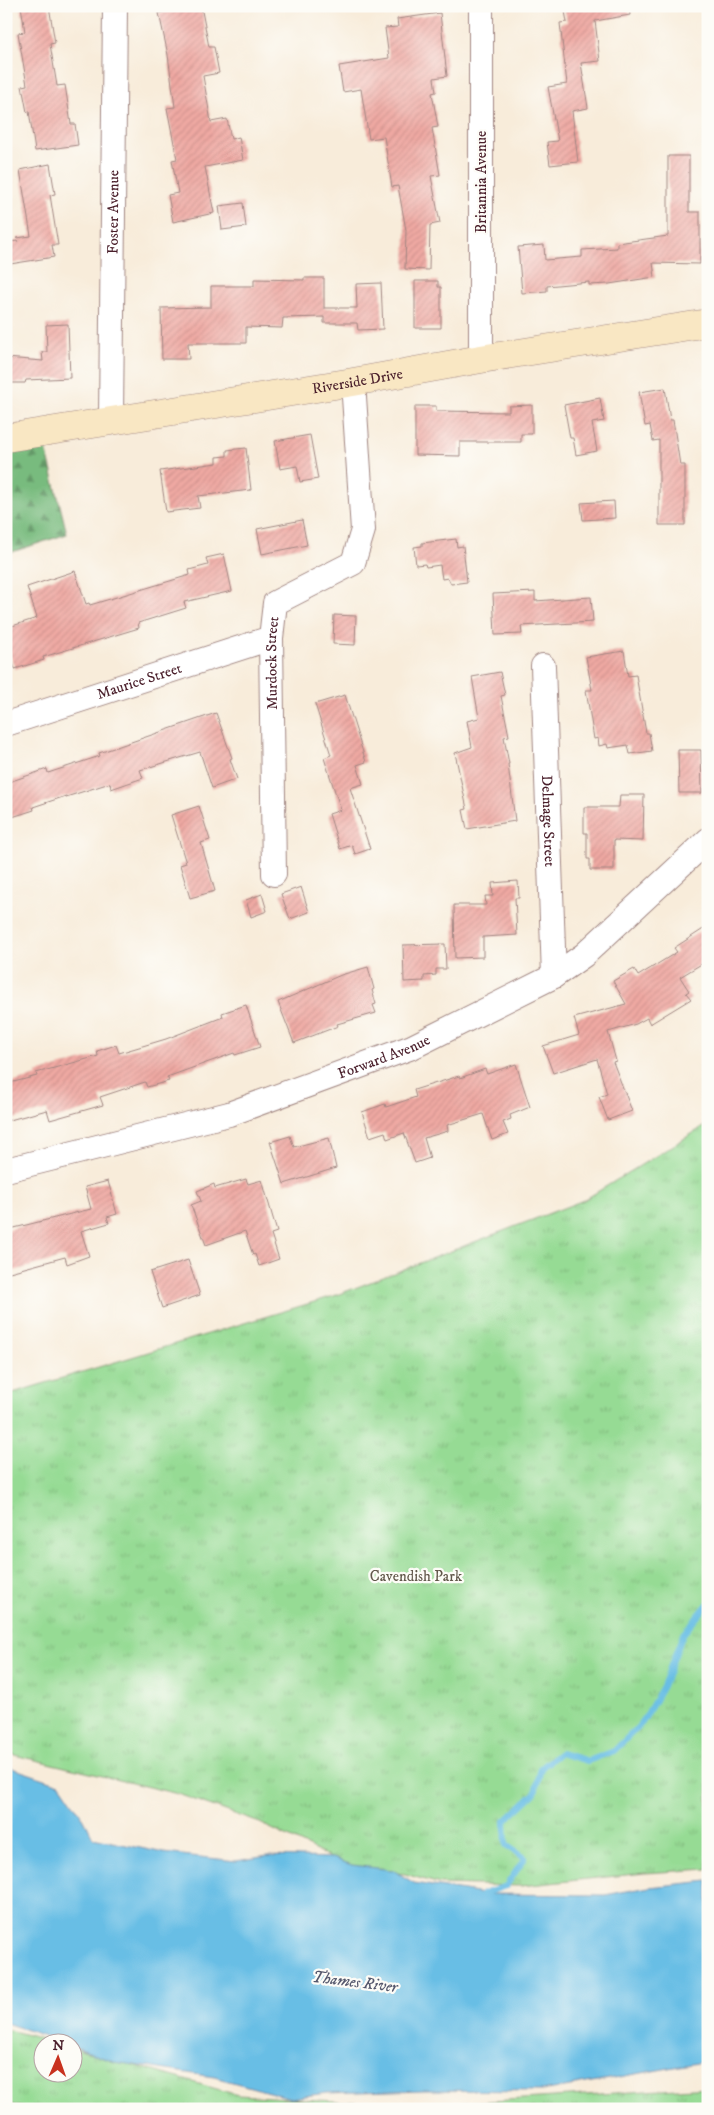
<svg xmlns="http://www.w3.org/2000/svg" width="714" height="2115" font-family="'IM FELL DW Pica',serif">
<defs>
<pattern id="forest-firs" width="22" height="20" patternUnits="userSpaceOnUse" patternTransform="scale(1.25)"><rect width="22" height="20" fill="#78bb7e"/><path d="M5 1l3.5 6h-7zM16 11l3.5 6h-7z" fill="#649767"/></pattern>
<pattern id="park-tufts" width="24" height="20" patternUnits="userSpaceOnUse" patternTransform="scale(1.25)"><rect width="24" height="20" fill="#96db94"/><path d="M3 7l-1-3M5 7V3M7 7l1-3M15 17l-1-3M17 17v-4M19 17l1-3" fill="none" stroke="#83bc80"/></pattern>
<pattern id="building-hatch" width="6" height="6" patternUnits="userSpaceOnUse" patternTransform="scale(1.25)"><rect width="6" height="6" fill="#efa9a3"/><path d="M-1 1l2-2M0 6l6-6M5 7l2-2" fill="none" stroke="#ce918c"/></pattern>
</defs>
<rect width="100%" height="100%" fill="#fdfcf7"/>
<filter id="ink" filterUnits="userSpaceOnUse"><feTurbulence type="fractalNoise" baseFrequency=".02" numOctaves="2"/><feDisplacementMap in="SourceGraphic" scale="10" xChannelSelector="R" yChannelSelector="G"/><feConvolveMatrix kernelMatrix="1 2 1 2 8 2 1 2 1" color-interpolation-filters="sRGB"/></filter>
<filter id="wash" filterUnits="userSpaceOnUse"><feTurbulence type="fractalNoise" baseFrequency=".0096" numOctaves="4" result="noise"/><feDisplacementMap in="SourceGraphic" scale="20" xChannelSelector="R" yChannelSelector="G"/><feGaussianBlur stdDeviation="1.12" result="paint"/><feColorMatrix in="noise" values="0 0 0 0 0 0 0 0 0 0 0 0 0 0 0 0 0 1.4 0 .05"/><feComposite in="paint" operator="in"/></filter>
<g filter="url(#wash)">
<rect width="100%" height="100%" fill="#f8ecda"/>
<path fill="url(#forest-firs)" stroke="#616d54" d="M45,444L67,534L6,554V451Z"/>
<path fill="url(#park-tufts)" stroke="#707d60" d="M708,1124V1869L645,1873L521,1886L440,1884L405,1874L353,1869L260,1823L178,1794L6,1753V1395L334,1296L584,1200Z
M6,2029L53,2042H42V2072H72L73,2048L238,2095L415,2106L708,2087V2109H28L6,2103Z"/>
<path fill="#68bee5" stroke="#596e88" d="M6,1766L60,1784L84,1819L93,1838L164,1853L236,1861L268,1856L333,1858L352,1865L393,1870L414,1883L483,1894L605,1895L649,1887L708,1881V2061L542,2091L424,2090L326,2093L291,2098L214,2077L114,2062L73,2046L72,2042H63L6,2023Z"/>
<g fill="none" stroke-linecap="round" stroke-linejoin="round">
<path stroke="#68bee5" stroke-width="6" d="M478,1901L483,1894L506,1886L525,1858L506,1845L505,1821L535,1793L541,1768L560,1753L588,1761L614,1751L642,1723L663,1686L683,1634L708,1604"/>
</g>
<g id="blocks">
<path fill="url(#building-hatch)" d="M21,6H49L55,43L50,44L57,86L65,85L71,124H75L78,145L35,151L29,111L27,112L22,86L27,85L18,33L25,32Z
M188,6H201L209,47H214L219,73L203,76L211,122L227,119L231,139L239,137L243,160L205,167L214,213L173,222L168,195L178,193L172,160L177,159L167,108L175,107L168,55L159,13Z
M564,6H629L630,15L595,21L600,61L581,63L588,108L572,111L578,162L550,165L547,142L558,141L548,87L567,84L560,23L567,22Z
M440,13L447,76L434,78L436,92L432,93L438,127L432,128L440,175L431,176L440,223L430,225L429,270L405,269L406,230L398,186L392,187L384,137L369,139L361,89L343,92L339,66L389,58L385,28L398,27L397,19Z
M668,156H689V212H700V264L653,263L655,277L609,284L589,285V282L547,286V291L522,293L518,247L544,245L545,260L582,257V250L617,248V243L668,236Z
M50,164L55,194L50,195L58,245H52L54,257L10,264L7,242L18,241L17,238L31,236L20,170Z
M243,203L246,227L222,230L219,206Z
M304,278H324V308H357L356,284L381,283L383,329L358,330L357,323H324V317L283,318L282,328L246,327V343H188L189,359H162L161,308L211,307V286H254V279L304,280Z
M415,281H438V287H441V328H415Z
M68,324L70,378L26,380L25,383H6V358L43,361L42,352H47L46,325Z
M665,388L670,420H673L680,465H685V525H659V440L653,441L650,425L645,426L639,392Z
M600,398L604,421L592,423L597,451L576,455L573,438H570L564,405Z
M532,405V434H521V442H460V456L415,455V406H436V411L509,412V406Z
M310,435L318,479L300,482L297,466L280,469L275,441Z
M246,448L251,490L198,496L200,508L166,512L160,471L217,463V457L227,456V450Z
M614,501L615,518L583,520L581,503Z
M302,520L307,545L262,554L257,529Z
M456,539L457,547L463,546L467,582L451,584L448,578L442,579L440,565L426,567L425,564L416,565L414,547L422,546V543Z
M224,554L232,591L184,602L186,608L138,623L139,628L43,657L44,660L15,669L6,643V628L37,618L27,587L75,571L86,604L89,603L90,605L190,575L189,570L208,565L206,558Z
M535,592V601L591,597L593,622L521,626L522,634L495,635L493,594Z
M334,615L356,616L355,645L333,644Z
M624,651L628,676L636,675L646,733H649L652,751L630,754L628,745L608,748L607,744L599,746L598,738L594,739L586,690H592L586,657Z
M500,672L505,695L501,696L509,736L504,737L509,764H508L515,821L467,829L463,810L467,809L455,753L472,747L467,721L479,718L472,677Z
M345,695L366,762L357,765L363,784L350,788L370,849L355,854L352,845L340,849L329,814L341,810L324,758L331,755L315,704Z
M216,713L232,758L230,759L237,779L212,788L200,752L140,770L143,778L111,789L110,783L66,797V796L33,807L34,810L6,819V783L47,769L48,773L100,756L99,753Z
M678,750H701L702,793H679Z
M620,795H644L643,841L614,840V870H590V859H587V833H584V807H619Z
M199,806L210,840L201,843L215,891L190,898L180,865L186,863L171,815Z
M518,881L519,898H515L517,935L483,937V957L455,958L454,905H486L485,896H493L492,883Z
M301,887L309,912L290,919L281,894Z
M262,894L267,911L251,917L246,900Z
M708,926V960L680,977L689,991L686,993L691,999L650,1024L647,1018L636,1024L608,1032L616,1061L613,1062L632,1111L608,1120L599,1097L607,1094L597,1059L553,1073L543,1046L579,1035L574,1018L626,1004L613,981L634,969L638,976L677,952L674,948Z
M445,944L446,969H436V975L424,976V981L404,982L403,945Z
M368,967L374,989L372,990L376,1004L373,1005L376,1013L337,1024L338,1026L294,1043L278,1002L341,975Z
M246,1005L260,1047L235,1055L234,1053L167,1077L169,1081L147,1087L145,1082L100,1097L103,1105L50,1120L47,1110L6,1121V1084L37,1076L36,1073L98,1056L97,1051L116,1045L119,1053L166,1039L223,1017L222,1013Z
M516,1064L530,1107L510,1115L511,1119L503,1122L508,1134L492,1140L483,1114L447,1125L448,1131L424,1138L430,1158L415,1163L404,1133L387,1139L385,1132L370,1137L362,1112L385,1104L386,1107L416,1097L414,1090L459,1076L460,1078L485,1069L487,1074Z
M290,1136L294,1147L329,1138L336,1168L284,1184L270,1142Z
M246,1179L248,1184L262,1180L277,1232L271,1234L279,1259L259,1266L255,1254L253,1255L245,1231L206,1245L191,1205L201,1201L197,1191L214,1184L215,1188Z
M108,1181L117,1214L107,1217L109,1223L81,1231L89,1256L67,1264L65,1257L6,1273V1230L91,1209L85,1187Z
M188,1260L200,1295L162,1308L150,1272Z"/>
</g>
</g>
<g filter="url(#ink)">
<use href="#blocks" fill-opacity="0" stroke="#a18682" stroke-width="1"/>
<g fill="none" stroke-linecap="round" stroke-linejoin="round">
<defs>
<g id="street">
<path d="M481,6V359"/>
<path id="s1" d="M111,420L115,6"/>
<path id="s2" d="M543,666L554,976"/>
<path id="s3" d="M6,724L271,638"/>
<path id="s4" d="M274,874L271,638L275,603L353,563L363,530L353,382"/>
<path id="s5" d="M6,1170L229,1114L412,1047L554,976L584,955L708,840"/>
</g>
<g id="secondary">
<path id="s6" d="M6,438L353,382L481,359L708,323"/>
</g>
</defs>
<use href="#street" stroke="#a18682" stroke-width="26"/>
<use href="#secondary" stroke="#a18682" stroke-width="29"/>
<use href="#street" stroke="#fff" stroke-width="24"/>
<use href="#secondary" stroke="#f9e7c3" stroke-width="28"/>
</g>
</g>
<g text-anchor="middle" stroke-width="4.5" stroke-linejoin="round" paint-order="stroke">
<g font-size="15" fill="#4a1f2b" stroke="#fdfcf7">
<text transform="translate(481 182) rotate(-90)" y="5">Britannia Avenue</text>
<text dy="5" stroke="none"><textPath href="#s1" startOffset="208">Foster Avenue</textPath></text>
<text dy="5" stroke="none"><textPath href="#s6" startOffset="356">Riverside Drive</textPath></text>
<text dy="5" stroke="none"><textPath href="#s4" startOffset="211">Murdock Street</textPath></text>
<text dy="5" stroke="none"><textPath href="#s3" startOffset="140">Maurice Street</textPath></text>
<text dy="5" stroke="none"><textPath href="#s2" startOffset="155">Delmage Street</textPath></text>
<text dy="5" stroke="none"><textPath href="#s5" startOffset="395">Forward Avenue</textPath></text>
</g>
<g font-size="15" fill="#61574a" stroke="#fdfcf7">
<text x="416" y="1581">Cavendish Park</text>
</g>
<g font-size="16" font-style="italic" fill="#54576c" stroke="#fdfcf7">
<text transform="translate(355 1981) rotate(7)" y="6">Thames River</text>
</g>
</g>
<rect width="714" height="2115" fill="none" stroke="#fdfcf7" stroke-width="25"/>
<g transform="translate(58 2058) rotate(2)"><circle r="24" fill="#fdfcf7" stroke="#b5a4a5"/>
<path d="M0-4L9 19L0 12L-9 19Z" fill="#c8321e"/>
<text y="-8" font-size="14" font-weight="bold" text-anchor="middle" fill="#4a1f2b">N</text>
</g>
</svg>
